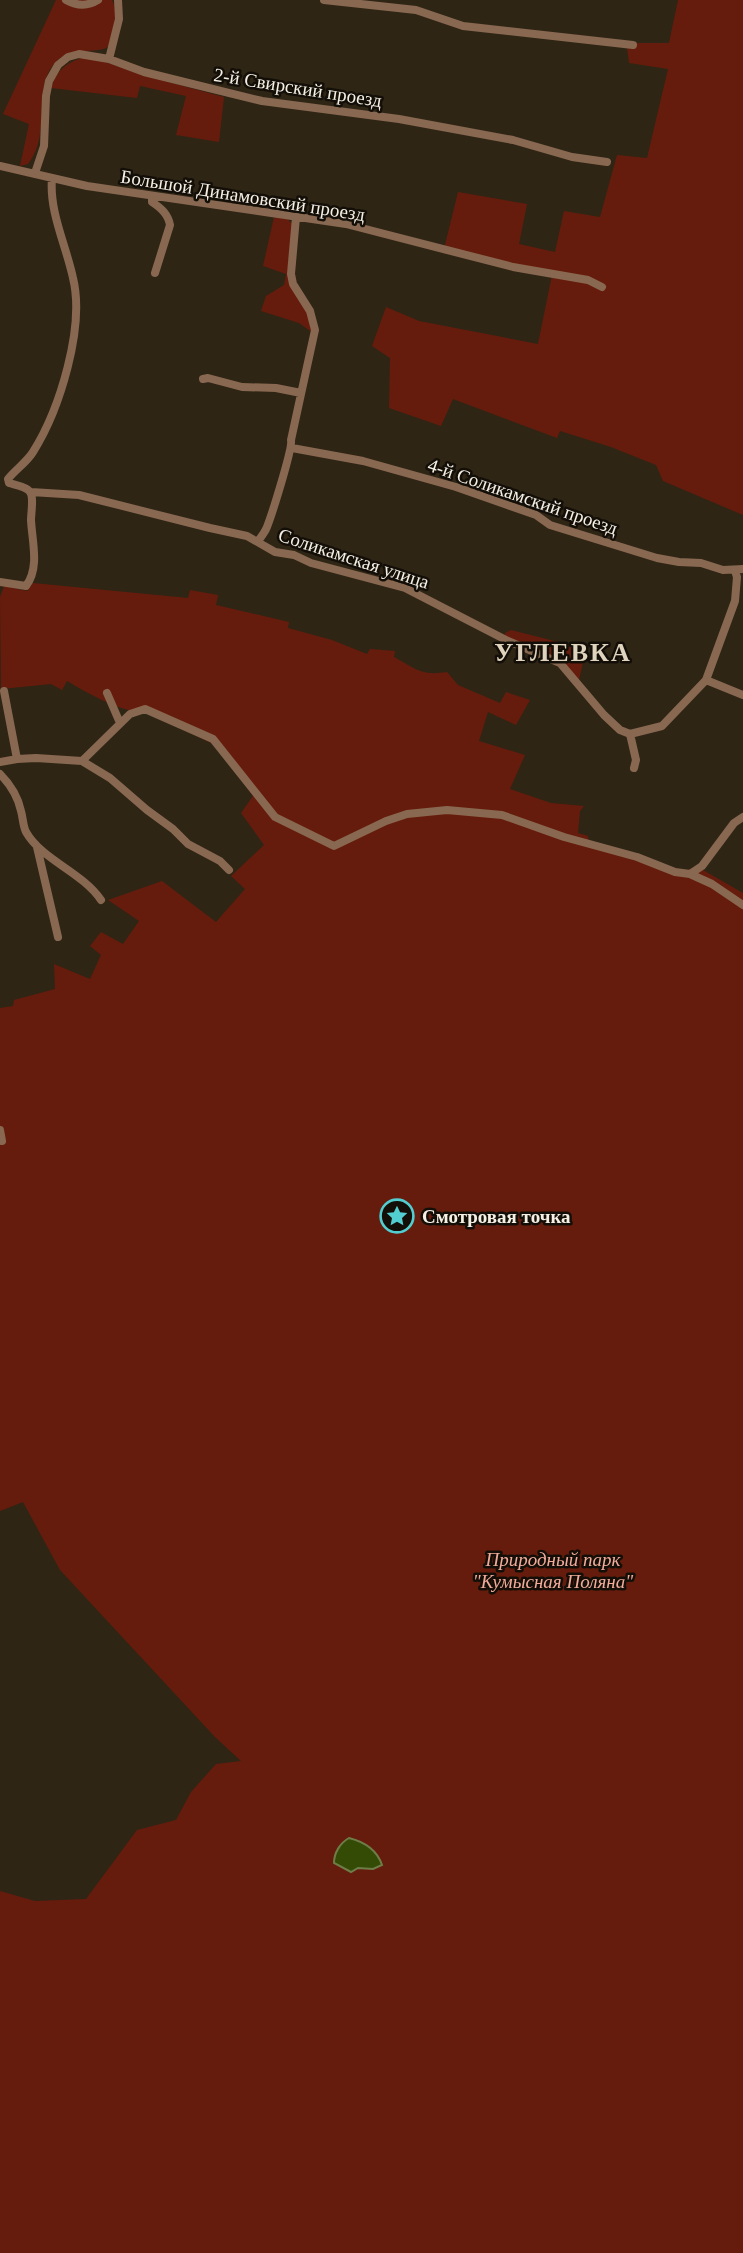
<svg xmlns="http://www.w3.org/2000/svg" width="743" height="2253" font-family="Georgia,serif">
<rect width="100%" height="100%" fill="#2f2515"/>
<path fill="#661c0c" d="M56,0H112C117,9 115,16 114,26C113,31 114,39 111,43C103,58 71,42 53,65C32,92 52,134 28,164L20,166L29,124L3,114Z
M678,0H743V515L663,481L656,465L611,447L560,431L557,438L453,399L441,426L389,408L390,358L372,346L386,307L419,321L538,344L552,275L443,253L458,192L527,204L519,244L555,252L564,211L600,217L617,155L647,158L668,69L629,63L627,48L631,43H669Z
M82,58L97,59L142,75L224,97L219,142L176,135L186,96L140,86L137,98L51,88C57,71 65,63 82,58Z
M274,217L287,219L294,225L289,262L308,312L313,333L299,323L261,311L266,296L284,285L286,274L263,266Z
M33,583L188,598L190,590L218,595L216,605L289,622L288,628L332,640L367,654L370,649L395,651L394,657C416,669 421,676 447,672L458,685L500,703L506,692L530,700L516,725L488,712L479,741L525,755L510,789L551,803L584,806L580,811L578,833L588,836L589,842L685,871L700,865L703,870L743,893V2253H0V1891L35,1901L86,1899L137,1830L176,1820L191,1792L216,1764L241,1761L215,1737L60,1570L23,1502L0,1511V1008L13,1006L14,1000L55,989L54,964L90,979L101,955L90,946L101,932L123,944L139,921L108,900L162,881L216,922L245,889L231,876L264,845L241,813L253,796L215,745L145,711C127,716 84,691 67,681L62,690L51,684L1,689L0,597L4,586L27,591Z
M511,630L570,645H587L579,680L562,662L504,636L505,633Z"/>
<path fill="#344b05" stroke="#6e7c48" stroke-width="2" d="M349,1838C365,1842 377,1850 382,1865L373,1869L358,1868L351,1872L334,1863C334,1853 340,1843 349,1838Z"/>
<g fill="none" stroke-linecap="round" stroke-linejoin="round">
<path stroke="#886851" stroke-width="8" d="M66,0C77,6 87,7 98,0
M324,0L416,10L463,26L633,45
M109,59L119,19L118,0
M0,166L87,186L346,224L513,267L588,280L602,287
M35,173L44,146L46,96L49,81L58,65L68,57L79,54L109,59L144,72L262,101L399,119L513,140L572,157L607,162
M152,197V202C161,208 168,214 170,225L155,273
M203,379L208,378L242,387L276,388L301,393
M292,448L363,461L456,487L536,515L550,525L657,558L679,562L701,563L723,570L743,569
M31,492L79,495L210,528L247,536L275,552L294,555L311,563L405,588L508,641L560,663L604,715L620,730L630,734L662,726L706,680L735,601L737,577L735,571
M258,541C262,536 265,532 267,527C272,514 293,448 291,440L315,330L310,311L293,284L291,274L296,217
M0,582L26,586C40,568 32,541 31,520C31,513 34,497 30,492C27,487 15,485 9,483L8,479C16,469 26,463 33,452C60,409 85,327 73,278C66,245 49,212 52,178
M706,680L743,695
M4,691L17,759
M107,693L120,723
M630,734L636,760L634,768
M82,761L130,714L145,709L213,739L275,817L334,846L386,821L407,814L447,810L502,815L564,837L637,857L675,872L690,874L702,866L734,823L743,817
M0,762L17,759L36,758L82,761L110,778L147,810L173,829L188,844L220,861L229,870
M0,774C10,784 18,797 21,811C23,818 23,826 26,832C42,860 82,872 101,900
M37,847L58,937
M690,874L712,884L743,905
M0,1130L2,1141"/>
</g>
<defs>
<symbol id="sight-ring" viewBox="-11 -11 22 22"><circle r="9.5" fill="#130f08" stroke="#52cdd0" stroke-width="1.5"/><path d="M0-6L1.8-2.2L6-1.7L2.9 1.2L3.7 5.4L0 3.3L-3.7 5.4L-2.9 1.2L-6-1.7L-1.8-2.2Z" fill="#52cdd0"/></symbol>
</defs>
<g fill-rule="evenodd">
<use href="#sight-ring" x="378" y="1197" width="38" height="38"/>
</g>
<g text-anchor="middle" stroke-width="5" stroke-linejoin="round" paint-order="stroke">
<g font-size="19" fill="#f5efe4" stroke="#130f08">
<text transform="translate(298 87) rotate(9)" y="7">2-й Свирский проезд</text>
<text transform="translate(243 195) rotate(9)" y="7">Большой Динамовский проезд</text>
<text transform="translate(523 496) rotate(19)" y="7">4-й Соликамский проезд</text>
<text transform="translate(354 558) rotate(18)" y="7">Соликамская улица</text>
</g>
<g font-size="19" font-weight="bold" fill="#f5efe4" stroke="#130f08" text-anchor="start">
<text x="422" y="1223">Смотровая точка</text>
</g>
<g font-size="19" font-style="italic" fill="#f3ab9a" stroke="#130f08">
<text x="553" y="1566">Природный парк<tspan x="553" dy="22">"Кумысная Поляна"</tspan></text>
</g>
<g font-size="26" font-weight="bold" letter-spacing="2" fill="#dfd3be" stroke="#130f08">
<text x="563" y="661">УГЛЕВКА</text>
</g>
</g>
</svg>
